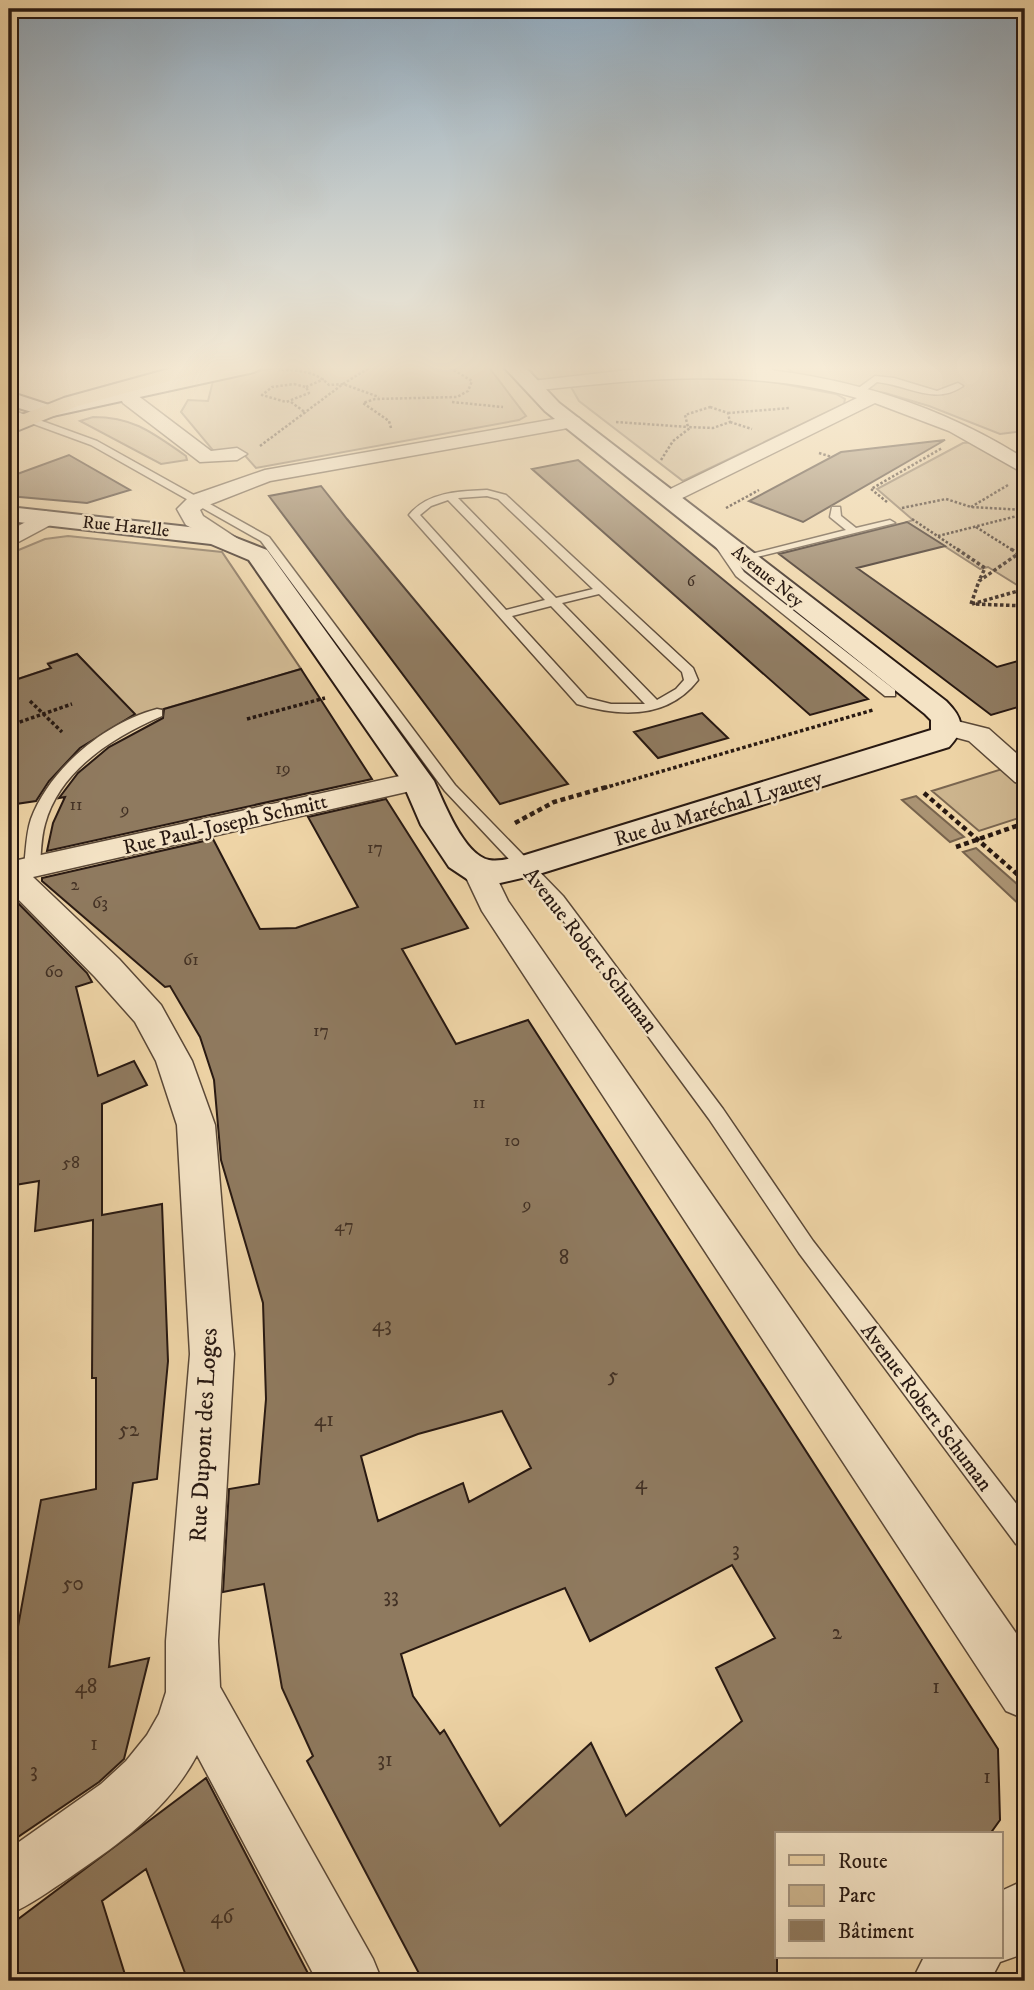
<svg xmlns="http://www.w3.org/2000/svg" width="1034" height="1990" font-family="'IM FELL DW Pica',serif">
<rect width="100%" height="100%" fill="#eed4a6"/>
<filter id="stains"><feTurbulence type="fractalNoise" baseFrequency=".00286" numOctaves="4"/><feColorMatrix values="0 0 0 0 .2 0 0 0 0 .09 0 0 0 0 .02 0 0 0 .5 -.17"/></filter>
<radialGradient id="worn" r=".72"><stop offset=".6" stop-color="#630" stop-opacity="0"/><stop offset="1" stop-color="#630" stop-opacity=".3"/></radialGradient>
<path fill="#ccb48d" stroke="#7a6650" stroke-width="2" d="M284,366H488L526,416L519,420L256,468L241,451L216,454L181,412L188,400L208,401L213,381Z
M528,366H646L644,369L650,368L647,371L541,380L536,378Z
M785,366H1025V431L1000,434L929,406L885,393L801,379Z
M664,376L757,379L836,394L845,399L844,404L683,481L579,401L571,387Z
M93,417C134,417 153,433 186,456L187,460L161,464L80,421Z
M976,442L1025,471V590L988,567L980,569L907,522L913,520L877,489L963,443Z
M68,536L222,552L301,669L136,717L77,654L48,663L51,668L9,682V554L45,539Z
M1002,769L1025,787V816L979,831L932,791Z"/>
<path fill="#ab9474" stroke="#77634d" stroke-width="2" d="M916,796L964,837L950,842L902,800Z
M976,848L1025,891V910L963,852Z"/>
<path fill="#8f7a5f" stroke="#281912" stroke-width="2" fill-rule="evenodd" d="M945,440L803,522L749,501L841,452Z
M69,455L130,490L87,503L9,496V477Z
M578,460L635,507L868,699L810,715L532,469Z
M321,486L347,519L568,784L500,804L269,496Z
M907,522L945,546L857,568L997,667L1025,659V705L991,715L779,554Z
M77,654L135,714L80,748L49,781L36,801L9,805V682L51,668L48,664Z
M301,669L372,779L47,851L53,823L65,797L59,798L78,773L109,747L163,718L164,709Z
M702,713L728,738L658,758L634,732Z
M386,799L468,928L402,949L456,1044L528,1020L998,1749L1000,1820L990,1834H777V1981H423L307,1761L313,1756L282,1688L264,1584L223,1592L229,1489L259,1484L266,1399L263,1303L221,1160L214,1080L200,1037L170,986L165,987L42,881V878L213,839L260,929L296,928L358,907L308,817ZM502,1411L531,1468L469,1502L463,1483L378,1521L361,1456L418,1434ZM732,1565L775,1638L716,1668L742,1721L626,1816L591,1743L500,1826L444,1730L440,1734L413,1696L401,1654L565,1588L590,1641Z
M15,900L87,973L92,982L76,987L98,1076L134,1061L147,1085L102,1104V1215L162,1204L168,1361L157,1479L133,1483L109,1667L149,1658L124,1759L99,1782L9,1843V1676L41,1500L96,1489V1378H92L93,1220L35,1231L39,1181L9,1186V901Z
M206,1778L312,1981H188L146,1869L102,1901L127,1981H9V1926Z"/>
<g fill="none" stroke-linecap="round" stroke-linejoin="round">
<defs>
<path id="lane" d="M760,366H769L781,378L774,380Z
M875,376L894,378L937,391L958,383L963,386C934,406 908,385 877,382L859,396H853V392Z
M9,409L97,441L269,537L455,785L563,896L723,1109L813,1241L1025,1515V1547L1016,1544L799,1253L709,1119L551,904L445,791L261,541L91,445L9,415Z
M487,490L506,495L693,668L698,680C668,719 620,717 577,704L409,515C427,492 460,491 487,490ZM487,496L498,499L593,589L556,598L458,498ZM448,500L545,600L506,610L420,515L431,506ZM599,594L682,672L684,680L676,689L657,700L562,603ZM551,606L645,704H611L587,698L512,616Z
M832,507H840L841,516L856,528L890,520L895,523L745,560L739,557L846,530L830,517Z
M712,536H720L744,572L895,690V696H885L736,576L710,538Z
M157,709L162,710V716C114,737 60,769 45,824C41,838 41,853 40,867L38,871H26L24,867C26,851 26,834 31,819C50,768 105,723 157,709Z"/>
<path id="street" d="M697,366C812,366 928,397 1025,459V474L949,431L875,403L670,504L662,503L659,498L662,493L857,398C749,367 641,379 532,391L523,386L532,381L636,369Z
M130,393L137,395L211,451L237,448L247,454L237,460L200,462L123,403L121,399L123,395Z
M572,416L579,418L582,422L579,426L270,481L206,506L200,510L203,516L241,541L230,548L186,525L177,509L190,496L265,470Z
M46,511L57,518L54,523L9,547V531Z
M949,719L989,729L1025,761V785L1015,782L969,741L939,733L935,727L939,721Z
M418,772L428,775L433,781L428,787L33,877L119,959L161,1005L192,1061L215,1125L234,1354L218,1641L220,1687L373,1959L382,1981H317L197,1755C168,1810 119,1844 69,1878C49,1891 31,1905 9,1914V1849L101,1784L126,1761L147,1735L159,1714L166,1692V1641L190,1354L177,1125L156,1061L135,1022L95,977L10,891L9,862Z
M479,861L490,864L508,901L1025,1646V1719L1006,1711L482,911L463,871L468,864Z
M1025,1880V1951L1023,1954L1000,1962L990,1981H912L924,1957H1001V1891Z"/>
<path id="secondary" d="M226,366H264L254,372L48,417L9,405V392L49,405Z
M503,366H524L559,403L946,701C963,718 966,729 949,747L539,874L500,883L479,882L467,879L449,867L421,825L402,781L249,560L211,544L9,521V507L216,530L267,550L434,781C444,803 464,855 489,860C500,862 511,858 522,856L931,730V720L925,714L545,411Z"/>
<path id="primary" d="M180,366H213L210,370L78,406L9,434V420L64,398Z"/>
</defs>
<use href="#lane" stroke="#5a4837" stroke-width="3"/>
<use href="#street" stroke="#5a4837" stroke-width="3"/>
<use href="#secondary" stroke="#281912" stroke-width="4"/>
<use href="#primary" stroke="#281912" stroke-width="4"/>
<path stroke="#281912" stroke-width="2.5" stroke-dasharray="2.5 2" stroke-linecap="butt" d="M372,366L343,384L379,397
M294,384L306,387L309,393L286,402L262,395L272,387Z
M306,387L324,379
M291,402L306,413
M452,402L503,407
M710,407L728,413L730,422L713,428L688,427L685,415Z
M728,413L790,408
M616,422L688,427
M730,422L752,429
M391,428L389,421L363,403L375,399L457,397L468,391L472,381L447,366
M260,446L343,384L329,385C316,371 298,370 279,370
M819,453L832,457
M661,460L673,441L690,428
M887,502L871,489L942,448
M971,507L1008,485
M726,508L759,490
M902,508L946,499L971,507L1025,510
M912,519L960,551
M976,527L1014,551
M938,536L1025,514
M1022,551L1025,549"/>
<path stroke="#281912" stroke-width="3.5" stroke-dasharray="3.5 2.5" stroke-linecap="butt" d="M957,549L985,568L979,581
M1011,549L1025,558
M971,604L979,581L1025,549
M972,604L1025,589
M976,604L1025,606
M30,701L62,732
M247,719L325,698
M14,724L72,704
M604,788L873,710"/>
<path stroke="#281912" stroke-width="4.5" stroke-dasharray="5 3.5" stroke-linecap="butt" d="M924,793L1025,881
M515,823L554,802L610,786
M956,847L1025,823"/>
<use href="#lane" fill="#f4e3c5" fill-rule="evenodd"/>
<use href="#street" fill="#f4e3c5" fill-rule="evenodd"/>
<use href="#secondary" fill="#f4e3c5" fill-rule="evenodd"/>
<use href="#primary" fill="#eed4a6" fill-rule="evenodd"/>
</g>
<linearGradient id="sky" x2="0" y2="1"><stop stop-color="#8fa7ba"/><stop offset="0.57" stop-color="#f7ecd7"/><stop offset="1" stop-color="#f7ecd7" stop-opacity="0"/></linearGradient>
<rect width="1034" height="645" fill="url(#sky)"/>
<g text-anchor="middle" stroke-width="5" stroke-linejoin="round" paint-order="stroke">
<g font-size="16" fill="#423125">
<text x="691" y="586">6</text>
</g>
<g font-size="18" fill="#281912" stroke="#f4e3c5">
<text transform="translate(126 526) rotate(6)" y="6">Rue Harelle</text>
<text transform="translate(768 576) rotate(39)" y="6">Avenue Ney</text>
</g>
<g font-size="18" fill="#423125">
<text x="283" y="774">19</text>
<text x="76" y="810">11</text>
<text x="125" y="815">9</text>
<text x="375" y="853">17</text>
<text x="75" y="890">2</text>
<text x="100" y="908">63</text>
<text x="191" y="965">61</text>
<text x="54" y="977">60</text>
<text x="321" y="1036">17</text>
<text x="479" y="1108">11</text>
<text x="512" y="1146">10</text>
<text x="71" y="1168">58</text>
<text x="527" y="1210">9</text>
<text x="344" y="1231">47</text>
</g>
<g font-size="21" fill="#281912" stroke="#f4e3c5">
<text transform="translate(718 808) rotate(-17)" y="7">Rue du Maréchal Lyautey</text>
<text transform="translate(225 824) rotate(-13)" y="7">Rue Paul-Joseph Schmitt</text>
<text transform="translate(591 950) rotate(52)" y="7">Avenue Robert Schuman</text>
<text transform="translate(927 1407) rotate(53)" y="7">Avenue Robert Schuman</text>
</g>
<g font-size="21" fill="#423125">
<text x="564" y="1264">8</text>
<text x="382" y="1331">43</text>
<text x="613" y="1382">5</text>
<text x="324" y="1426">41</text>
<text x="129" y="1436">52</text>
<text x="641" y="1489">4</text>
<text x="736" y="1556">3</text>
<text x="73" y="1590">50</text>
<text x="391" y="1602">33</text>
<text x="837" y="1639">2</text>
<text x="86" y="1693">48</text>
<text x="936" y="1693">1</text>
<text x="94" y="1750">1</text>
<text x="385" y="1766">31</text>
<text x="34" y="1777">3</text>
<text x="987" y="1783">1</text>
<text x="222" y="1923">46</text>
</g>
<g font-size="24" fill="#281912" stroke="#f4e3c5">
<text transform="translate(203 1435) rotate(-87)" y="8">Rue Dupont des Loges</text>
</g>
</g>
<rect width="1034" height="1990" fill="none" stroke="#eed4a6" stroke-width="35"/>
<rect x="10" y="10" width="1013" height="1969" fill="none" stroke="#281912" stroke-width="3.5"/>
<rect x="18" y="18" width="999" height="1955" fill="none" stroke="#281912" stroke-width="2"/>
<rect x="775" y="1832" width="228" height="126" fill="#f4e3c5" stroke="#a2927d" stroke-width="2"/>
<rect x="789" y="1855" width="35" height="10" fill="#eed4a6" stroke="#a2927d" stroke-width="2"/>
<text x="838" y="1868" font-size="21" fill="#281912">Route</text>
<rect x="789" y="1885" width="35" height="21" fill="#ccb48d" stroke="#a2927d" stroke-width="2"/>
<text x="838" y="1902" font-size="21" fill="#281912">Parc</text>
<rect x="789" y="1920" width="35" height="21" fill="#8f7a5f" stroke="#a2927d" stroke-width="2"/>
<text x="838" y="1938" font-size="21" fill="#281912">Bâtiment</text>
<rect width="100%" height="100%" filter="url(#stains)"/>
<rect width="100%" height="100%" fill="url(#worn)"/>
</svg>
